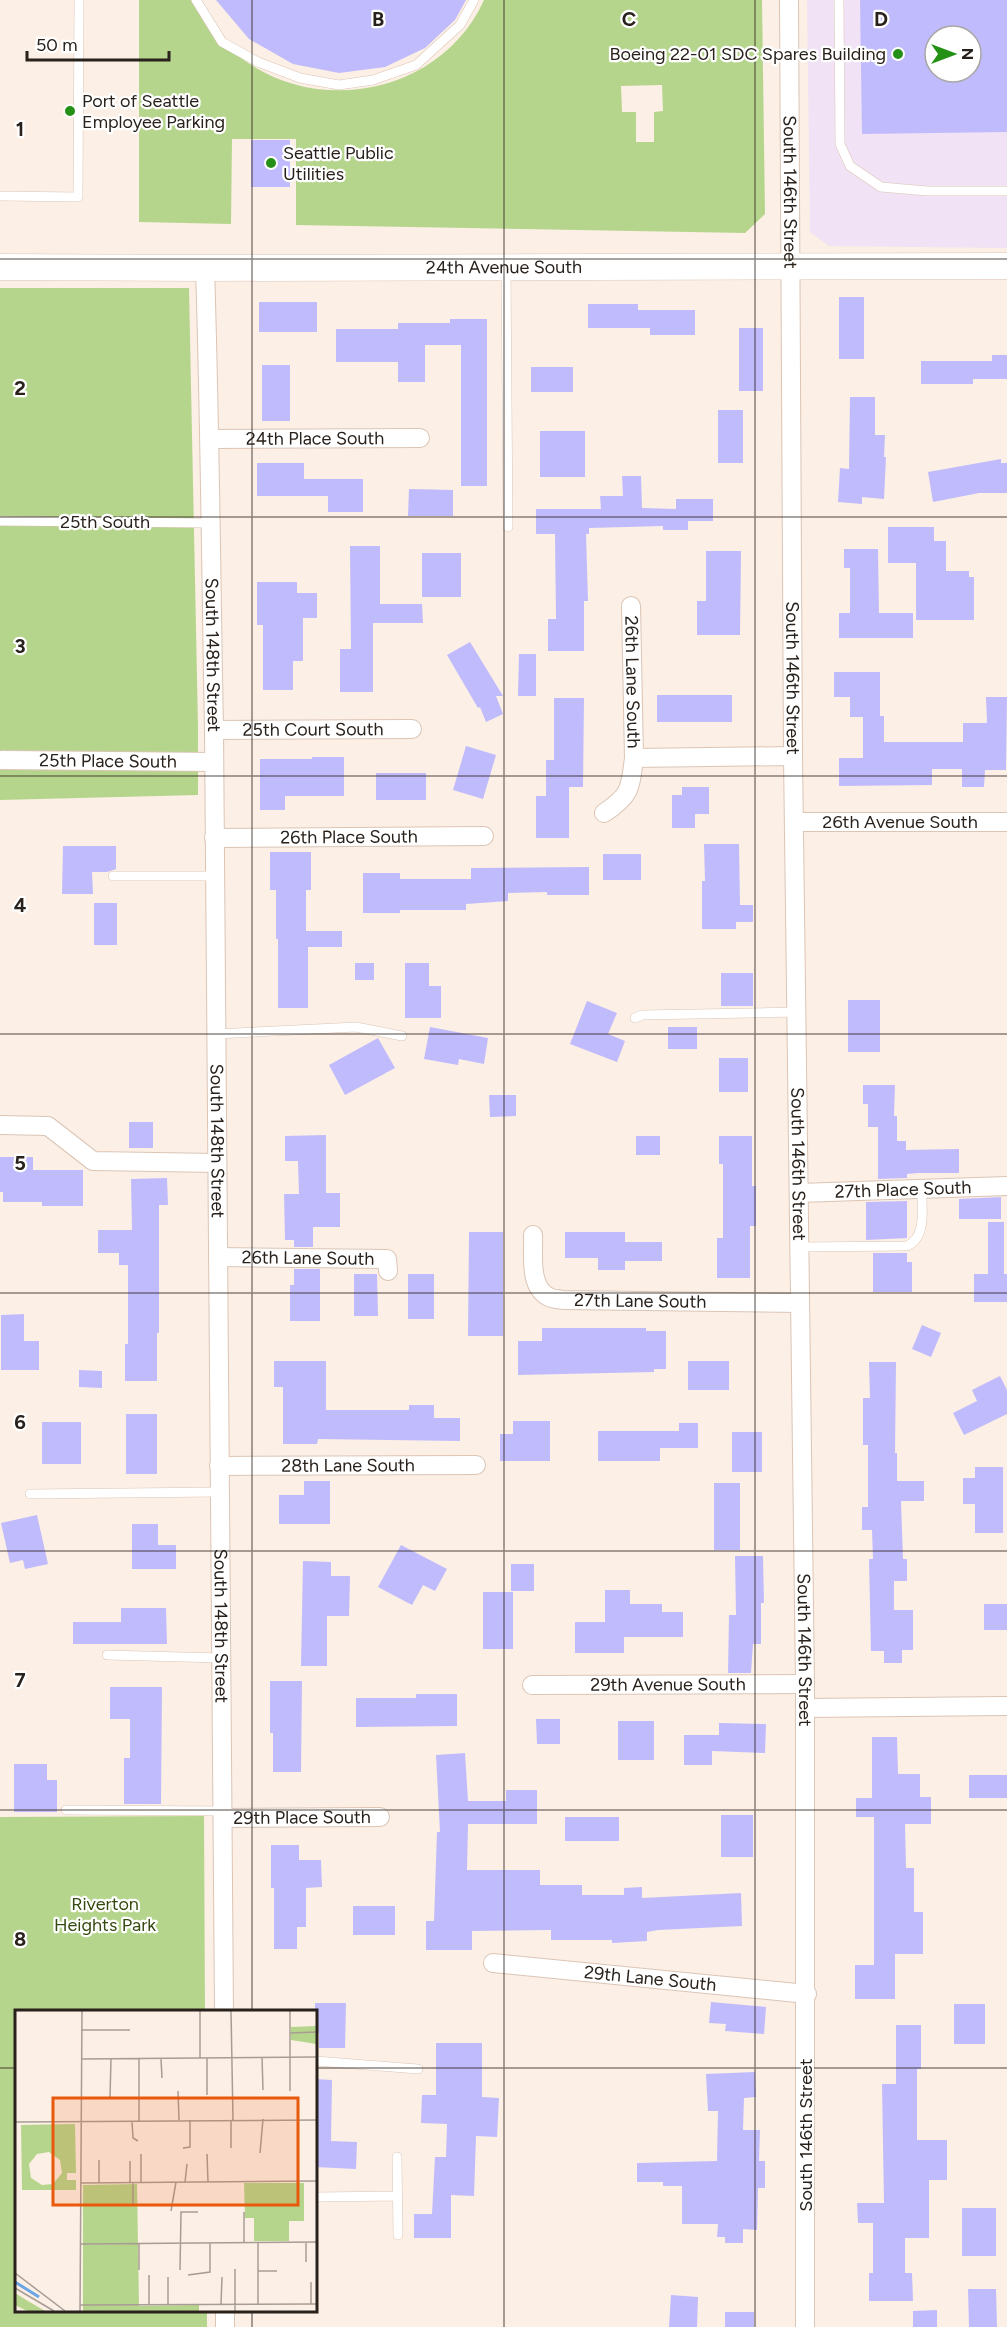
<svg xmlns="http://www.w3.org/2000/svg" width="1007" height="2327" font-family="Figtree,sans-serif">
<rect width="100%" height="100%" fill="#fcefe5"/>
<path fill="#f1e2f5" fill-rule="evenodd" d="M807,0H1007V248L829,246L810,232ZM935,36H971V72H935Z"/>
<path fill="#b6d58c" fill-rule="evenodd" d="M139,0H195C207,16 226,46 240,57C319,118 442,93 484,0H762L765,214L745,233L296,225V139H232L231,224L139,222ZM662,85L663,111L654,112V142H636V112H622L621,86Z
M0,288H189L198,726V795L0,800Z
M204,1816L205,2012H16V2310L207,2311V2327H0V1817Z"/>
<path fill="#c0bbfc" fill-rule="evenodd" d="M216,0H466L455,20L425,48L385,67L339,73L293,64L249,39Z
M860,0H1007V132L862,134ZM935,36H971V72H935Z
M251,140H290V187H251Z
M839,297H864V359H839Z
M259,302H317V332H259Z
M588,304H638V310H695V335H650V328H588Z
M450,319H487V486H461V345H425V382H398V362H336V329H398V323H450Z
M739,328H763V391H739Z
M992,355H1007V379H973V384H921V361H992Z
M262,365H290V421H262Z
M531,367H573V392H531Z
M850,397H875V435H885L884,457H886L884,499L862,497V504L838,502L840,468L849,469Z
M718,410H743V463H718Z
M540,431H585V477H540Z
M1001,459V463H1007V493H979L933,502L928,472Z
M257,463H304V479H363V512H328V496H257Z
M622,476H641L642,508L676,509V499H713V521H688V530H663V526L589,528V534H586L588,601H584V651H548V619H556L555,534H536V509H601L600,496H623Z
M409,489L453,490V516H408Z
M888,527H934V541H946V571H969V577H974V620H916V563H888Z
M350,546H380V604H422L423,623H373V692H340V649H351Z
M844,549H878L879,613H913V638H839V613H850V568H844Z
M706,551H741L740,635H697V601H706Z
M422,553H461V597H422Z
M257,582H297V593H317V618H303V661H293V690H263V625H257Z
M470,642L503,696H496L503,714L486,722L480,707L478,708L447,655Z
M519,654H536V696H518Z
M834,672H880V716H884V742H963V723H987L986,697H1007L1006,770H985L984,787H962V769H932V785L839,786V758H863V717H850V697H834Z
M657,695H732V722H657Z
M554,698H584L583,787H569V838H536V796H546V760H554Z
M466,746L496,755L483,799L453,790Z
M312,757H344V796H285V810H260V759H312Z
M376,773H426V800H376Z
M682,787H709V814H695V828H672V795H682Z
M704,844H739L740,905H753V922H736V929H702V881H705Z
M63,846H116V869L107,872H92L93,894H62Z
M270,852H311V890H306V931H342V947H308V1008H278V939H276V890H270Z
M603,854H641V880H603Z
M589,867V895H547V892L508,893V901L466,904V910H400V913H363V873H400V879H471V868Z
M94,903H117V945H94Z
M355,963H374V980H355Z
M405,963H429V986H441V1018H405Z
M721,973H753V1006H721Z
M848,1000H880V1052H848Z
M587,1001L617,1013L608,1034L625,1041L617,1062L570,1044Z
M430,1027L488,1038L484,1064L459,1059L458,1065L424,1059Z
M668,1027H697V1049H668Z
M378,1038L395,1068L345,1095L329,1065Z
M719,1058H748V1092H719Z
M863,1085H895L894,1116H897V1141H906V1150L959,1149V1173H918L907,1174V1178L878,1179V1127H868V1104H863Z
M489,1095H516V1116L490,1117Z
M129,1122H153V1148H129Z
M326,1135V1193H340V1227H313V1247H294V1240H285L284,1194H299L298,1161H285V1136Z
M636,1136H660V1155H636Z
M719,1136H752V1186H756V1226H750V1278H717V1238H723V1164H719Z
M0,1157H33V1170H83V1206H42V1202H3V1192H0Z
M167,1178L168,1205H159V1333H157V1381H125V1344H128V1265H119V1253H98V1230H132L131,1179Z
M1001,1197V1219H959V1199Z
M907,1201V1238L866,1240V1202Z
M988,1222H1004V1274H1007V1302H974V1274H988Z
M469,1232H503V1336H468Z
M565,1232H625V1242H662V1261H625V1270H598V1258H565Z
M873,1253H907V1262H912V1292H873Z
M294,1269H320V1321H290V1285H294Z
M354,1274H377L378,1316H354Z
M408,1274H434V1319H408Z
M24,1314V1341H39V1370H1V1315Z
M922,1325L941,1333L931,1357L912,1349Z
M542,1328H646V1331H666V1369H654V1372L518,1375V1341H542Z
M274,1361H326V1410H409V1405H434V1418H460V1441L318,1439L317,1444H283V1387H274Z
M688,1361H729V1390H688Z
M869,1362H896L895,1453H897V1481H924V1501H901L903,1559H907V1581H894V1610H913V1650H902V1663H884V1651H871L869,1559H873L872,1530H862V1507H868V1445H863V1398H870Z
M79,1370L102,1371V1388L79,1387Z
M1000,1376L1007,1390V1414L964,1435L953,1413L977,1401L972,1390Z
M126,1414H157V1474H126Z
M513,1421H550V1461H500V1434H513Z
M42,1422H81V1464H42Z
M679,1423H698V1448H660V1461H598V1431H679Z
M732,1432H762V1472H732Z
M975,1467H1003V1533H975V1504H963V1478H975Z
M304,1481H330V1524H279V1495H304Z
M714,1483H740V1550H714Z
M37,1515L48,1564L25,1569L23,1560L10,1563L1,1523Z
M132,1524H158V1545H176V1569H132Z
M401,1545L447,1569L435,1591L423,1585L412,1605L378,1587Z
M735,1556H763L764,1603H761V1644H753L751,1673H728L729,1615H736Z
M303,1561L331,1562V1576H350L349,1616H327V1666H301Z
M511,1564H534V1591H511Z
M605,1590H630V1604H662V1612H683V1637H624V1653H575V1622H605Z
M483,1592H513V1649H483Z
M984,1604H1007V1630H984Z
M121,1608H166L167,1644H73V1622H121Z
M270,1681H302L301,1772H273V1733H270Z
M110,1687H162L161,1804H124V1758H130V1719H110Z
M416,1694H457V1726L356,1727V1698H416Z
M536,1719H560V1744H537Z
M618,1721H654V1760H618Z
M719,1723L766,1724L765,1753L712,1751V1765H684V1735H719Z
M872,1737H897L898,1774H920V1797H931V1824H905L906,1868H914V1912H923V1954H895V1999H855V1965H874V1817H856V1798H872Z
M465,1753L468,1801H506V1790H537V1824H468L467,1870H540V1885H582V1895H624V1888L642,1887V1898L741,1893L742,1926L658,1930L647,1932V1941L612,1943V1940H551V1930L472,1931V1950H426V1921H434L437,1832H440L436,1755Z
M14,1764H47V1780H57V1812H14Z
M969,1775H1007V1798H969Z
M721,1815H753V1857H721Z
M565,1817H619V1841H565Z
M271,1845H299V1860H321L322,1887L306,1888V1927H297V1949H274V1888H271Z
M353,1906H395V1935H353Z
M711,2002L766,2007L764,2034L725,2031L726,2024L709,2023Z
M315,2003H346L345,2048H319V2033H315Z
M954,2004H985V2044H954Z
M896,2025H921V2069H917V2140H947V2180H929V2238H905V2273H912L913,2301H869V2273H873V2223H858L857,2203H884L882,2084H896Z
M436,2043H482V2097L499,2098L497,2137L476,2136L474,2196L451,2195V2238H414V2214H432L435,2157H446L447,2124L421,2123L422,2095H436Z
M755,2072L756,2097L744,2098L743,2130H760L759,2161H765V2188H758L757,2230L743,2229V2243H725V2237H717L718,2224H682V2186H663V2182H637V2163L717,2161L718,2111H708L706,2074Z
M315,2079L332,2080L331,2141L357,2142L356,2169L315,2167Z
M962,2208H996V2256H962Z
M968,2289H996L997,2327H969Z
M671,2295L698,2297L697,2327H669Z
M937,2310V2327H913V2311Z
M725,2312H754V2327H725Z"/>
<g fill="none" stroke-linecap="round" stroke-linejoin="round">
<defs>
<path id="lane" d="M196,0L222,42L258,62L300,78L339,85L373,80L416,65L460,25L474,0
M839,0L840,144L850,166L881,187L927,191H1007
M0,196L78,197L79,0
M506,269L508,527
M0,521L210,523
M113,876H214
M635,1018L642,1015L797,1012
M216,1034L356,1027L402,1036
M800,1247L907,1246C928,1236 921,1208 922,1188
M30,1494L219,1492
M107,1655L222,1658
M66,1810L224,1811
M315,2061L418,2069
M397,2157L398,2235
M315,2197L398,2196"/>
<g id="street">
<path id="s1" d="M789,0L793,756L805,1684V2327"/>
<path id="s2" d="M205,268C210,422 211,576 214,730L224,2012"/>
<path id="s3" d="M211,439L420,438"/>
<path id="s4" d="M631,606L634,758"/>
<path id="s5" d="M214,730L412,729"/>
<path id="s6" d="M2,760L214,762"/>
<path d="M604,813C631,795 630,789 634,758L793,756"/>
<path id="s7" d="M794,822H1007"/>
<path id="s8" d="M214,838L484,836"/>
<path d="M0,1125L48,1126L93,1161L217,1163"/>
<path id="s9" d="M799,1193L1007,1186"/>
<path id="s10" d="M533,1235C534,1253 528,1287 549,1297C552,1299 558,1299 563,1300L800,1303"/>
<path id="s11" d="M218,1257L387,1259L388,1271"/>
<path id="s12" d="M219,1466L476,1465"/>
<path id="s13" d="M532,1685L805,1684"/>
<path d="M805,1708L1007,1706"/>
<path id="s14" d="M224,1818L380,1817"/>
<path id="s15" d="M493,1963L807,1994"/>
<path d="M225,2310V2327"/>
</g>
<g id="secondary">
<path id="s16" d="M0,267L205,268L1007,266"/>
</g>
</defs>
<use href="#lane" stroke="#dbc5b5" stroke-width="10"/>
<use href="#street" stroke="#dbc5b5" stroke-width="20"/>
<use href="#secondary" stroke="#dbc5b5" stroke-width="27"/>
<use href="#lane" stroke="#fff" stroke-width="9"/>
<use href="#street" stroke="#fff" stroke-width="18"/>
<use href="#secondary" stroke="#fff" stroke-width="26"/>
</g>
<path fill="none" stroke="#29211b" stroke-width="1.5" stroke-opacity="0.55" d="M252,0V2012M504,0V2327M755,0V2327M0,259H1007M0,517H1007M0,776H1007M0,1034H1007M0,1293H1007M0,1551H1007M0,1810H1007M0,2068H16M315,2068H1007M252,2310V2327"/>
<g fill="#259016" stroke="#fff" stroke-width="2">
<circle cx="898" cy="54" r="6"/>
<circle cx="70" cy="111" r="6"/>
<circle cx="271" cy="163" r="6"/>
</g>
<g text-anchor="middle" stroke-width="4.5" stroke-linejoin="round" paint-order="stroke">
<g font-size="18" fill="#29211b" stroke="#fff" text-anchor="start">
<text x="886" y="60" text-anchor="end">Boeing 22-01 SDC Spares Building</text>
<text x="82" y="107">Port of Seattle<tspan x="82" dy="21">Employee Parking</tspan></text>
<text x="283" y="159">Seattle Public<tspan x="283" dy="21">Utilities</tspan></text>
</g>
<g font-size="18" fill="#29211b" stroke="#fff">
<text dy="6" stroke="none"><textPath href="#s1" startOffset="192">South 146th Street</textPath></text>
<text dy="6" stroke="none"><textPath href="#s16" startOffset="504">24th Avenue South</textPath></text>
<text dy="6" stroke="none"><textPath href="#s3" startOffset="104">24th Place South</textPath></text>
<text x="105" y="528">25th South</text>
<text dy="6" stroke="none"><textPath href="#s2" startOffset="387">South 148th Street</textPath></text>
<text dy="6" stroke="none"><textPath href="#s1" startOffset="678">South 146th Street</textPath></text>
<text dy="6" stroke="none"><textPath href="#s4" startOffset="76">26th Lane South</textPath></text>
<text dy="6" stroke="none"><textPath href="#s5" startOffset="99">25th Court South</textPath></text>
<text dy="6" stroke="none"><textPath href="#s6" startOffset="106">25th Place South</textPath></text>
<text dy="6" stroke="none"><textPath href="#s7" startOffset="106">26th Avenue South</textPath></text>
<text dy="6" stroke="none"><textPath href="#s8" startOffset="135">26th Place South</textPath></text>
<text dy="6" stroke="none"><textPath href="#s2" startOffset="873">South 148th Street</textPath></text>
<text dy="6" stroke="none"><textPath href="#s1" startOffset="1164">South 146th Street</textPath></text>
<text dy="6" stroke="none"><textPath href="#s9" startOffset="104">27th Place South</textPath></text>
<text dy="6" stroke="none"><textPath href="#s11" startOffset="90">26th Lane South</textPath></text>
<text dy="6" stroke="none"><textPath href="#s10" startOffset="159">27th Lane South</textPath></text>
<text dy="6" stroke="none"><textPath href="#s12" startOffset="129">28th Lane South</textPath></text>
<text dy="6" stroke="none"><textPath href="#s2" startOffset="1358">South 148th Street</textPath></text>
<text dy="6" stroke="none"><textPath href="#s1" startOffset="1650">South 146th Street</textPath></text>
<text dy="6" stroke="none"><textPath href="#s13" startOffset="136">29th Avenue South</textPath></text>
<text dy="6" stroke="none"><textPath href="#s14" startOffset="78">29th Place South</textPath></text>
<text dy="6" stroke="none"><textPath href="#s15" startOffset="158">29th Lane South</textPath></text>
<text transform="translate(806 2135) rotate(-90)" y="6">South 146th Street</text>
</g>
<g font-size="18" fill="#354a0f" stroke="#fff">
<text x="105" y="1910">Riverton<tspan x="105" dy="21">Heights Park</tspan></text>
</g>
</g>
<g transform="translate(15 2010)">
<rect width="302" height="302" fill="#fcefe5"/>
<path d="M301,16V34L276,30V17ZM60,114L61,163H52V170H61V180H7L6,115ZM34,142L45,150L47,163L38,174L27,175L16,168L14,154L22,144ZM229,173H289V211H274V231H239V208H230ZM122,174L124,296L184,295V301H68V175ZM0,283L13,291L30,301H12L0,295Z" fill="#b6d58c" fill-rule="evenodd"/>
<path fill="none" stroke="#6aa5e6" stroke-width="3" d="M0,272L24,287"/>
<path fill="none" stroke="#a89d94" stroke-width="1.5" d="M216,0L218,110M275,0V81M66,20H115M275,23L302,22M247,47L248,80M185,48V0M192,48V85M66,49L302,47M124,49V111M146,49L147,68M163,81L164,110M95,87L96,49M216,110V138M117,111L118,128L123,131M0,112L302,110M168,138L175,137V110M245,143L248,109M126,144V172M192,144L193,172M84,150V172M115,151V172M170,172L172,154M66,173L302,171M118,194V172M156,201L161,172M229,202V233M243,232V294M124,233V260M65,234L302,232M291,252V232M165,260L166,202H183M243,261H262M0,263L50,301M134,265V294M173,265L195,262V233M153,267V294M0,278L39,301M206,294L207,267M296,294V272M65,295L302,294M65,301L67,0M220,301V259"/>
<path fill="#e8590c" fill-opacity="0.15" stroke="#e8590c" stroke-width="3" d="M38,88H283V195H38Z"/>
<rect width="302" height="302" fill="none" stroke="#29211b" stroke-width="3"/>
</g>
<g font-size="20" text-anchor="middle" font-weight="bold" fill="#29211b" stroke="#fff" stroke-width="4.5" stroke-linejoin="round" paint-order="stroke">
<text x="378" y="26">B</text>
<text x="629" y="26">C</text>
<text x="881" y="26">D</text>
<text x="20" y="136">1</text>
<text x="20" y="395">2</text>
<text x="20" y="653">3</text>
<text x="20" y="912">4</text>
<text x="20" y="1170">5</text>
<text x="20" y="1429">6</text>
<text x="20" y="1687">7</text>
<text x="20" y="1946">8</text>
</g>
<g transform="translate(953 54) rotate(90)"><circle r="28" fill="#ffffff" stroke="#a9a6a4" stroke-width="1.5"/>
<path d="M0-4.5L10 22L0 15L-10 22Z" fill="#259016"/>
<text y="-9" font-size="16" font-weight="bold" text-anchor="middle" fill="#29211b">N</text>
</g>
<path d="M27 51v9h142v-9" fill="none" stroke="#29211b" stroke-width="3"/>
<text x="36" y="51" font-size="18" fill="#29211b" stroke="#ffffff" stroke-width="4.5" paint-order="stroke">50 m</text>
</svg>
